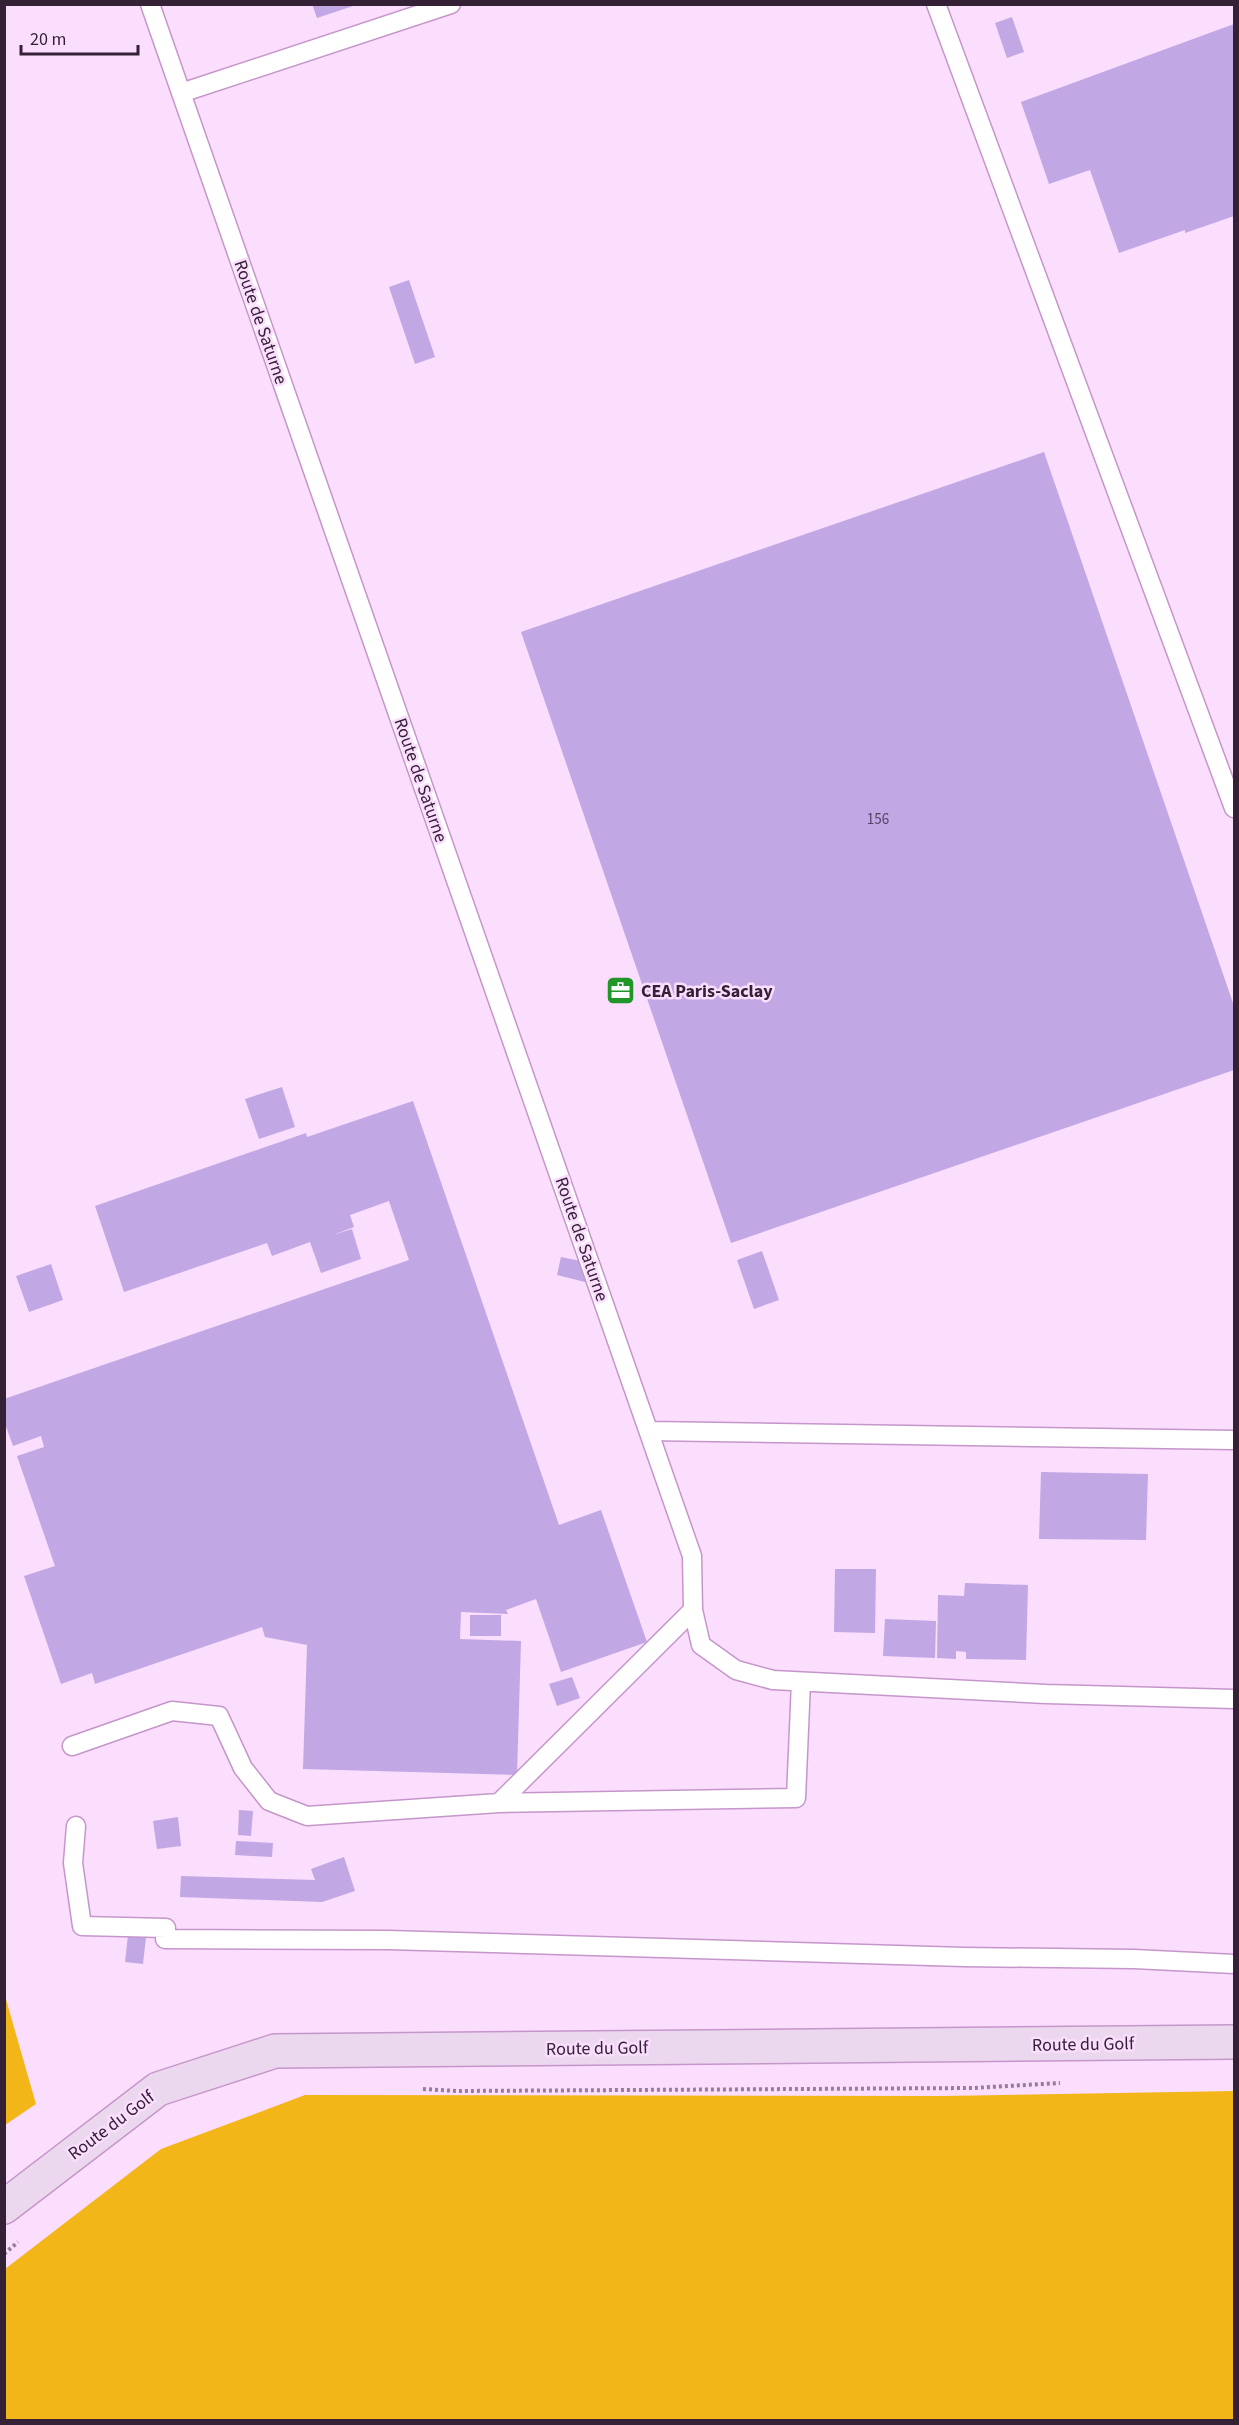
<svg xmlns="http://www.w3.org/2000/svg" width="1239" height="2425" font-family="'Source Sans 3',sans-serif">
<rect width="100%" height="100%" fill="#fbddfd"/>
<path fill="#f3b619" d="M5,1996L36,2104L5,2125H4Z
M1234,2091V2420H5V2269L161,2149L305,2095L943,2096Z"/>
<path fill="#c1a7e4" d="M312,4H356V5L317,18Z
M1012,17L1024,52L1007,58L995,23Z
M1234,24V216L1185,233V230L1119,253L1090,170L1049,184L1021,102Z
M409,280L435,357L415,364L389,287Z
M1044,452L1234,1006V1070L731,1243L521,632Z
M282,1087L295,1127L259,1139L245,1099Z
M413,1101L559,1525L601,1510L647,1642L561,1672L536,1599L506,1610L508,1614L461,1612L460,1639L521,1641L517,1775L303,1769L307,1645L265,1637L262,1627L95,1684L92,1673L61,1684L24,1576L55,1566L17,1456L44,1447L41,1436L13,1446L4,1421V1399L409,1260L389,1201L350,1215L354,1227L333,1235L352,1229L361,1259L321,1273L310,1242L272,1256L267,1243L124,1292L95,1206L306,1133L307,1137Z
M762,1251L779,1300L754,1309L737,1260Z
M561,1257L590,1263L585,1282L557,1275Z
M51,1264L63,1300L29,1312L16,1276Z
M1041,1472L1148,1474L1146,1540L1039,1539Z
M835,1569H876L875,1633L834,1632Z
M965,1583L1028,1585L1026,1660L966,1659V1652L956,1651V1659L937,1658L938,1595L964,1596Z
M470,1615H501V1636H470Z
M885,1619L936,1621L935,1658L883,1656Z
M572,1677L580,1698L557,1706L549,1684Z
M239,1810L253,1811L251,1836L238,1835Z
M178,1817L181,1846L157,1849L153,1821Z
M236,1841L273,1843L272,1857L235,1855Z
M344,1857L355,1891L322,1902L180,1897L181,1876L315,1880L311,1869Z
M130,1917L148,1919L143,1964L125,1962Z"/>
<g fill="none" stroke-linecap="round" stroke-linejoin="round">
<defs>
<path id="lane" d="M150,4L692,1556L693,1610L701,1645L736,1670L773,1680L1046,1694L1234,1699
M936,4L1234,808
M181,93L451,4
M649,1431L1234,1440
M72,1746L172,1711L219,1716L243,1768L269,1801L307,1816L499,1803L796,1798L801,1682
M499,1803L693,1610
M76,1826L73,1863L82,1926L166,1928L165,1939L388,1940L964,1957L1134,1959L1234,1964"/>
<path id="secondary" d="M4,2207L158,2089L275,2051L1234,2042"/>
</defs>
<use href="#lane" stroke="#c596ca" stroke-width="21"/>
<use href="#secondary" stroke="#c596ca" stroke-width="36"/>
<path stroke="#967e98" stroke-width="4" stroke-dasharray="3 3" stroke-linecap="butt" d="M423,2089L457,2091L973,2088L1060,2083
M4,2254L18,2242"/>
<use href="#lane" stroke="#fff" stroke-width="18"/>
<use href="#secondary" stroke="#ecd8ee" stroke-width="33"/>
</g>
<defs>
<symbol id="office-square" viewBox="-11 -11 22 22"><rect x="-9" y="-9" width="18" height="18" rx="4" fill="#1f9626" stroke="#fbddfd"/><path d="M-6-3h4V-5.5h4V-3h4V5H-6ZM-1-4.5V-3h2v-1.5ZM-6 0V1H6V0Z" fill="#fff"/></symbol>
</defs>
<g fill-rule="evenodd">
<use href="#office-square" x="604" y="974" width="33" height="33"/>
</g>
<g text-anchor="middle" stroke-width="5" stroke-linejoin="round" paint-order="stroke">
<g font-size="15" fill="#574262">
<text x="878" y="824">156</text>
</g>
<g font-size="18" fill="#342136" stroke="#fbddfd">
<text transform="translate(261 322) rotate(71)" y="6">Route de Saturne</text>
<text transform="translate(421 780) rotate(71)" y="6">Route de Saturne</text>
<text transform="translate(582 1239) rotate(71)" y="6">Route de Saturne</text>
<text transform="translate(1083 2044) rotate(-1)" y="6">Route du Golf</text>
<text transform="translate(597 2048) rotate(-1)" y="6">Route du Golf</text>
<text transform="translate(111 2125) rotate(-37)" y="6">Route du Golf</text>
</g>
<g font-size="18" font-weight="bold" fill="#342136" stroke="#fbddfd" text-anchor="start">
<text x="641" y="997">CEA Paris-Saclay</text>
</g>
</g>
<rect width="1239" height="2425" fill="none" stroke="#342136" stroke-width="12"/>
<path d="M21 45v9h117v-9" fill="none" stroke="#342136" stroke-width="3"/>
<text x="30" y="45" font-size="18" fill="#342136" stroke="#fbddfd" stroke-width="4.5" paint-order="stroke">20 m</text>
</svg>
